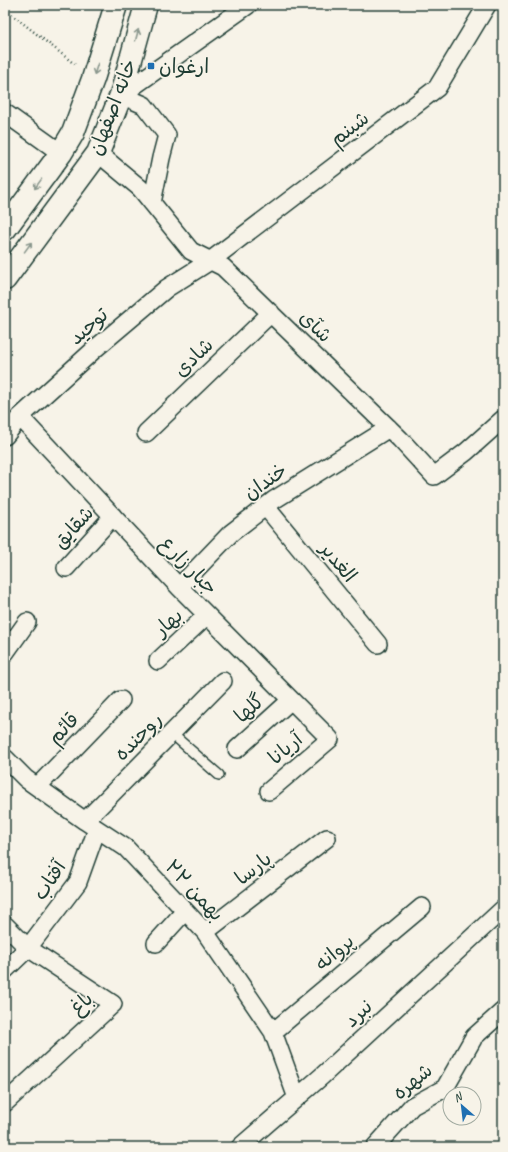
<svg xmlns="http://www.w3.org/2000/svg" width="508" height="1152" font-family="Caveat,'Playpen Sans Arabic',sans-serif">
<rect width="100%" height="100%" fill="#f7f3e8"/>
<filter id="ink" filterUnits="userSpaceOnUse"><feTurbulence type="fractalNoise" baseFrequency=".025" numOctaves="2"/><feDisplacementMap in="SourceGraphic" scale="8" xChannelSelector="R" yChannelSelector="G"/><feConvolveMatrix kernelMatrix="1 2 1 2 8 2 1 2 1" color-interpolation-filters="sRGB"/></filter>
<g filter="url(#ink)">
<g fill="none" stroke-linecap="round" stroke-linejoin="round">
<defs>
<path id="lane" d="M171,733L219,775"/>
<path id="street" d="M121,95L248,5
M121,95L144,105L167,135L161,158L152,203
M5,113L61,153
M98,153L140,188L191,251L223,267L400,439L434,476L466,452L503,419
M20,417L179,587L330,739L269,791
M146,433L271,313
M5,436L20,417L96,348L167,288L210,261L437,88L487,5
M266,507L378,644
M66,568L113,516
M179,587L231,533L274,500L389,428
M5,653L27,622
M158,661L207,615
M237,749L291,700
M5,758L26,779L85,821L126,848L205,932L273,1032L297,1098
M37,787L121,700
M85,821L223,681
M5,925L28,948L113,1004L5,1103
M205,932L327,838
M156,943L185,911
M5,970L28,948L78,882L97,829
M273,1032L422,907
M240,1147L322,1076L503,909
M375,1147L412,1106L445,1088L474,1037L503,1011"/>
<path id="secondary" d="M5,229L61,153L73,133L93,79L116,5
M5,279L98,153L121,95L146,5"/>
</defs>
<use href="#lane" stroke="#1f3d34" stroke-width="12"/>
<use href="#street" stroke="#1f3d34" stroke-width="20"/>
<use href="#secondary" stroke="#1f3d34" stroke-width="25"/>
<path stroke="#1f3d34" stroke-width="2.5" stroke-dasharray="1 3" stroke-linecap="butt" d="M5,9L77,66"/>
<use href="#lane" stroke="#f7f3e8" stroke-width="9"/>
<use href="#street" stroke="#f7f3e8" stroke-width="17"/>
<use href="#secondary" stroke="#f7f3e8" stroke-width="22"/>
</g>
<defs><path id="oneway-shaft" d="M-6 0H5M1.5-3L5.5 0L1.5 3" fill="none" stroke-width="1.6" stroke-linecap="round" stroke-linejoin="round"/></defs>
<g stroke="#8b988e">
<use href="#oneway-shaft" transform="translate(137 35) rotate(-75)"/>
<use href="#oneway-shaft" transform="translate(96 69) rotate(108)"/>
<use href="#oneway-shaft" transform="translate(38 184) rotate(126)"/>
<use href="#oneway-shaft" transform="translate(28 247) rotate(-54)"/>
</g>
</g>
<rect fill="#1f6fb2" stroke="#f7f3e8" stroke-width="1.5" x="147" y="62" width="8" height="8" rx="2"/>
<g text-anchor="middle" stroke-width="3.5" stroke-linejoin="round" paint-order="stroke">
<g font-size="20" fill="#1f3d34" stroke="#f7f3e8" text-anchor="start">
<text x="159" y="73">ارغوان</text>
</g>
<g font-size="20" fill="#1f3d34" stroke="#f7f3e8">
<text transform="translate(112 107) rotate(-69)" y="7">خانه اصفهان</text>
<text transform="translate(349 128) rotate(-37)" y="7">شبنم</text>
<text transform="translate(88 326) rotate(-41)" y="7">توحید</text>
<text transform="translate(316 326) rotate(44)" y="7">شآی</text>
<text transform="translate(193 357) rotate(-44)" y="7">شادی</text>
<text transform="translate(265 481) rotate(-35)" y="7">خندان</text>
<text transform="translate(73 527) rotate(-48)" y="7">شقایق</text>
<text transform="translate(339 562) rotate(51)" y="7">الغدیر</text>
<text transform="translate(189 565) rotate(46)" y="7">جبار زارع</text>
<text transform="translate(168 622) rotate(-42)" y="7">بهار</text>
<text transform="translate(249 708) rotate(-42)" y="7">گلها</text>
<text transform="translate(63 728) rotate(-46)" y="7">قائم</text>
<text transform="translate(138 736) rotate(-45)" y="7">روحنده</text>
<text transform="translate(285 748) rotate(-40)" y="7">آریانا</text>
<text transform="translate(253 868) rotate(-38)" y="7">پارسا</text>
<text transform="translate(49 880) rotate(-57)" y="7">آفتاب</text>
<text transform="translate(195 890) rotate(47)" y="7">۲۲ بهمن</text>
<text transform="translate(334 952) rotate(-40)" y="7">پروانه</text>
<text transform="translate(81 1003) rotate(-43)" y="7">باغ</text>
<text transform="translate(358 1013) rotate(-43)" y="7">نبرد</text>
<text transform="translate(412 1081) rotate(-39)" y="7">شهره</text>
</g>
</g>
<rect width="508" height="1152" fill="none" stroke="#f7f3e8" stroke-width="20"/>
<rect x="10" y="10" width="488" height="1132" fill="none" stroke="#1f3d34" stroke-width="1.5" filter="url(#ink)"/>
<g transform="translate(462 1106) rotate(332)"><circle r="19" fill="#f7f3e8" stroke="#a1aaa0"/>
<path d="M0-3L7 15L0 10L-7 15Z" fill="#1f6fb2"/>
<text y="-6" font-size="11" font-weight="bold" text-anchor="middle" fill="#1f3d34">N</text>
</g>
</svg>
